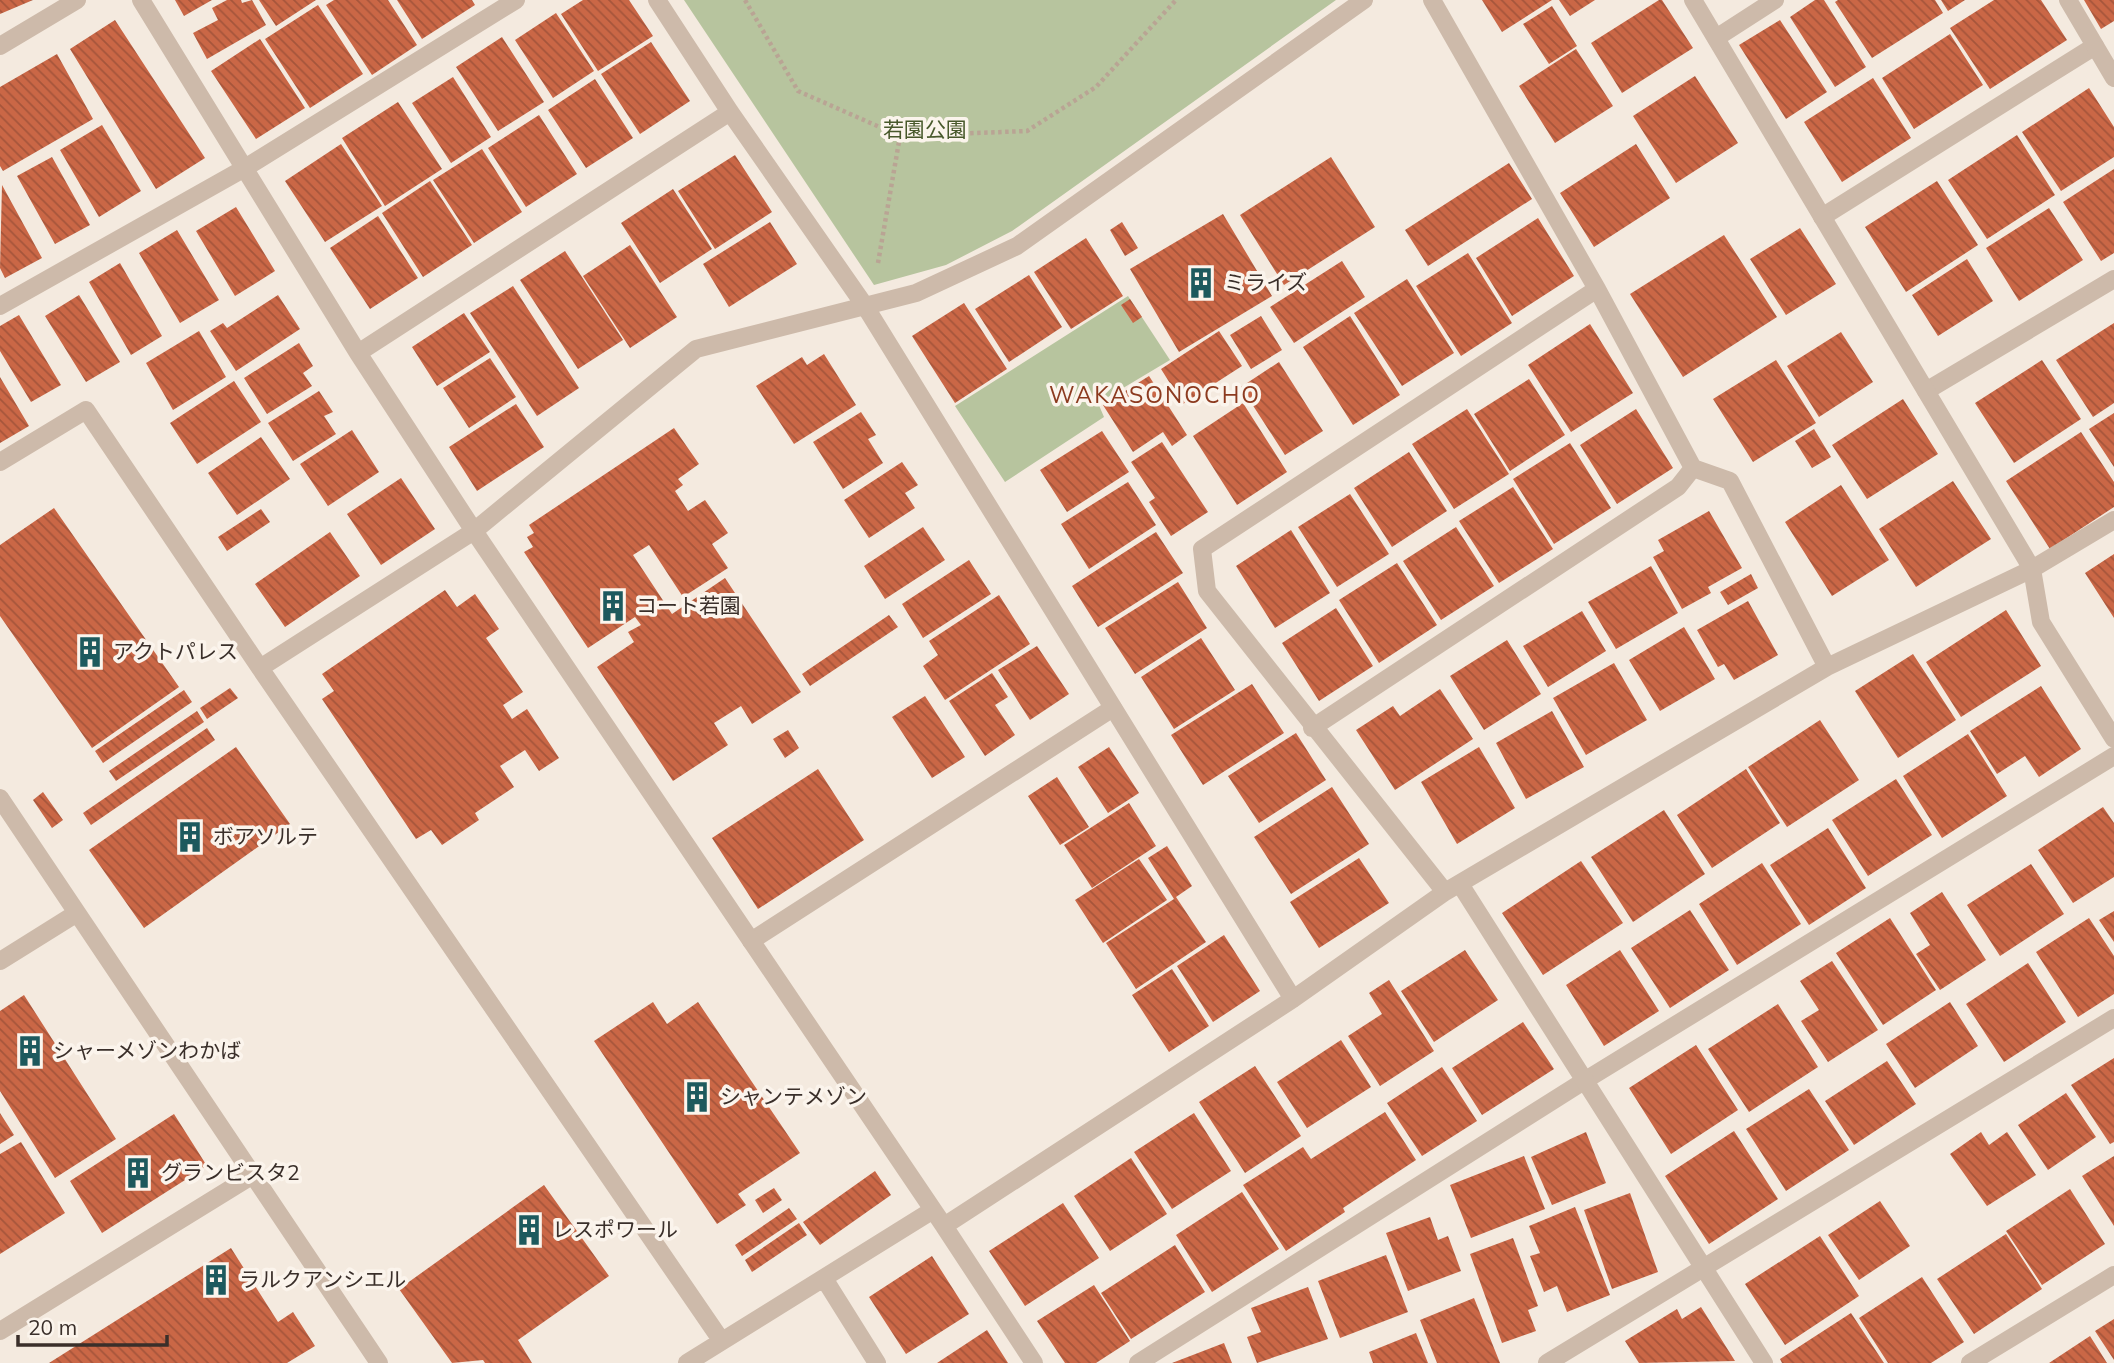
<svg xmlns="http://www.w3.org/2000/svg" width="2114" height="1363" font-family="Mulish,'Noto Sans JP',sans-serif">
<defs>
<pattern id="building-back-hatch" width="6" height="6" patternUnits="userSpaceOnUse" patternTransform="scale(1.75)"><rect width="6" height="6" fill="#ca6746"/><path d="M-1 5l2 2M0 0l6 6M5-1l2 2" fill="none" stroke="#a5553b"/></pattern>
</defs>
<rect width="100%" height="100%" fill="#f4eadf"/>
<path fill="#b7c49e" d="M684,0H1336L1012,231L946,265L874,285Z
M1128,296L1170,360L1098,403L1104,417L1005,482L955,406Z"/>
<path fill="url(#building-back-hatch)" d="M0,0H33L0,14Z
M175,0H212L184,16Z
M227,0H241L242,3L252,0L266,25L207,59L193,33L218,20L212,8Z
M259,0H316L276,26Z
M334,0H388L417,45L372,75L326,5Z
M397,0H472L475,5L422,39Z
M583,0H629L653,36L598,71L561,14Z
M1482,0H1552L1502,32Z
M1559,0H1595L1570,16Z
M1659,0H1662L1693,48L1622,93L1591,43Z
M1815,0H1824L1866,67L1835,87L1790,17Z
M1838,0H1935L1943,13L1872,58L1835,2Z
M1941,0H1965L1948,11Z
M1994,0H2041L2067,40L1990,89L1950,28Z
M2084,0H2114V21L2101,29Z
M318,5L363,74L310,108L265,39Z
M1552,6L1577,46L1549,64L1523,24Z
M556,13L594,71L553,98L515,40Z
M115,20L205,158L156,189L70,49Z
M1780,20L1827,92L1786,119L1739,45Z
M1950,34L1983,85L1914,129L1882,78Z
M502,37L544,102L498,131L456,67Z
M260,39L305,108L256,139L211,71Z
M651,42L690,101L640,134L601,74Z
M1576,49L1613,106L1555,143L1519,86Z
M57,54L93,119L3,171L0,166V87Z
M1695,76L1738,143L1676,183L1633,116Z
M453,77L491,137L451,163L412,103Z
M1873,78L1911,138L1842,182L1804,122Z
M595,79L633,138L586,168L548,110Z
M2089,88L2114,127V157L2061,191L2022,132Z
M398,102L442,169L385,206L342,138Z
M539,115L577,174L526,207L488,148Z
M102,125L141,191L99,217L60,150Z
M2017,135L2055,195L1987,239L1948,180Z
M341,144L382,206L325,242L285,181Z
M1636,144L1670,198L1594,247L1560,193Z
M482,149L522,212L474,243L433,180Z
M735,155L772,212L715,249L678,191Z
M52,157L90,225L55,244L17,176Z
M1331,157L1375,227L1284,285L1240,215Z
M1509,163L1532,199L1428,266L1405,230Z
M2114,169V253L2101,261L2063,202Z
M430,181L472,245L423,277L382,213Z
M1937,181L1978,245L1906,292L1865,227Z
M2,185L42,258L5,278L0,268Z
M673,189L712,249L660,283L621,223Z
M236,207L275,271L235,296L196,231Z
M2049,208L2083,260L2019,301L1986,248Z
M1223,214L1272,296L1179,352L1130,269Z
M378,216L418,278L370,309L330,248Z
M1538,218L1574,276L1512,316L1476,258Z
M770,222L797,264L729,307L703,264Z
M1122,222L1138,248L1125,256L1110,230Z
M1800,228L1836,284L1786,315L1750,259Z
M177,230L219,300L180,323L139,253Z
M1724,235L1777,317L1683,377L1630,294Z
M1086,238L1123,296L1071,329L1034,272Z
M630,245L677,317L630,348L583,276Z
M565,251L623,340L578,369L520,280Z
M1468,253L1512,323L1461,356L1416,286Z
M1967,259L1993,301L1938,336L1912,295Z
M1342,261L1365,297L1294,343L1270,307Z
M120,263L162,336L131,355L89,282Z
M1029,275L1062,327L1009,362L975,309Z
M1407,279L1454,353L1402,386L1354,313Z
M513,286L579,388L537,416L470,313Z
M79,295L120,362L86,382L45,316Z
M278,295L300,329L236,371L210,331L223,323L227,328Z
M1130,299L1142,317L1133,323L1121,305Z
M964,303L1007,369L955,403L912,336Z
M464,313L490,352L437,386L412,347Z
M19,315L61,385L31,402L0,351V326Z
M1261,316L1282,350L1251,369L1230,335Z
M1350,316L1400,395L1353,425L1303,347Z
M2114,323V403L2093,417L2056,360Z
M1590,324L1633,393L1571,432L1528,365Z
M199,331L226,377L173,410L146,363Z
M1219,331L1242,366L1183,404L1161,369Z
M1841,332L1873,382L1819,417L1787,366Z
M299,343L313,366L303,373L312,386L267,414L244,378Z
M824,354L856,405L794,444L756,386L802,357L807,365Z
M490,358L516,397L469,428L443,388Z
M1776,360L1816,423L1753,462L1713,399Z
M2042,360L2081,419L2014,463L1975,403Z
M1279,362L1323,431L1285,455L1241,387Z
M1149,376L1187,435L1172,446L1163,432L1133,452L1103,405Z
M0,377L29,426L0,443Z
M1529,379L1565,435L1510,471L1474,414Z
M234,381L261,422L197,464L170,423Z
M319,391L333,412L324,416L336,434L293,461L268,423Z
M1903,399L1938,454L1867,499L1832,445Z
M1243,403L1287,472L1237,505L1193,436Z
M516,404L544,447L477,491L449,447Z
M1467,409L1509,474L1454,509L1412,444Z
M1636,409L1673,468L1617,504L1580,445Z
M861,412L876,435L868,439L883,463L843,489L813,442Z
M2114,413V467L2089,429Z
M674,428L699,464L678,479L683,485L675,491L688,511L705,500L728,533L712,544L728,568L683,597L649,545L633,555L672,614L725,578L801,692L752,724L741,706L714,723L728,745L673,781L597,667L634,642L628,632L641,625L635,617L588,648L524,552L533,547L527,537L534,533L529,525Z
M1814,429L1831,457L1812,468L1795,441Z
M352,430L379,472L328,506L300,464Z
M1102,431L1129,472L1067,512L1040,470Z
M2081,432L2114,482V507L2050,549L2006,481Z
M261,437L290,479L237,515L208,473Z
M1162,442L1208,512L1171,536L1149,502L1155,498L1131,462Z
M1570,443L1611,508L1554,544L1513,479Z
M1409,452L1447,511L1392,547L1354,488Z
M902,462L918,485L905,493L915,508L869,538L844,500Z
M401,478L435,529L381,565L347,514Z
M1953,481L1991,539L1916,587L1879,529Z
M1128,482L1156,525L1089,569L1061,524Z
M1841,485L1889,560L1832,596L1785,522Z
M1513,487L1553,549L1499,583L1459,521Z
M1350,494L1389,554L1337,587L1298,527Z
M54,508L179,687L92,748L0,616V545Z
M261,509L270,522L227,551L218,537Z
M1709,511L1742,568L1708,587L1711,593L1682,609L1653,557L1664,551L1658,540Z
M923,527L945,560L885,599L864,566Z
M1456,527L1494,586L1441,620L1403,561Z
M1291,530L1330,593L1275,628L1236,566Z
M330,532L360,576L285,627L255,584Z
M1156,532L1183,573L1098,627L1072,586Z
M2114,554V618L2085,573Z
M969,560L991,594L923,638L902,604Z
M1397,563L1437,625L1379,663L1339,600Z
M1651,566L1678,613L1616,649L1588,602Z
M1751,574L1758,588L1728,605L1720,592Z
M1178,582L1207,628L1135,674L1105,628Z
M445,590L457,607L475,594L499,629L486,638L523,692L503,705L512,719L527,709L559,758L539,771L525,750L500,766L514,787L475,813L479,820L442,845L431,830L416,839L322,699L334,691L322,674Z
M999,595L1030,644L945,700L923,666L938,655L929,641Z
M1748,601L1778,655L1734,680L1724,664L1718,667L1697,630Z
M1336,608L1373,666L1319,701L1282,643Z
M2006,610L2041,666L1961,717L1926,662Z
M1582,611L1606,651L1548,687L1523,646Z
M889,615L898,627L810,686L802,674Z
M1684,627L1715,679L1660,711L1629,660Z
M1201,638L1235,690L1174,729L1141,677Z
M1507,640L1541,694L1484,730L1450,676Z
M1037,646L1069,694L1030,720L998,670Z
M1913,654L1956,720L1898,758L1855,691Z
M1614,663L1647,720L1586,755L1553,698Z
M992,673L1008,697L995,705L1015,735L985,756L949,701Z
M1252,684L1284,733L1203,785L1171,735Z
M2041,686L2081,749L2039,777L2025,756L1997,774L1970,731Z
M230,688L238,698L207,719L200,708Z
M1440,689L1473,739L1395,790L1356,730L1393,706L1400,716Z
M184,690L192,702L103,763L95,751Z
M925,696L965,757L932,778L892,717Z
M197,711L204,722L116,781L109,771Z
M1552,711L1584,767L1526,799L1496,743Z
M1820,720L1859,780L1787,827L1748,767Z
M207,728L215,740L91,825L83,813Z
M788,730L799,748L785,758L773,739Z
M1296,733L1326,780L1259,823L1228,776Z
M1968,734L2007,796L1942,838L1903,776Z
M236,747L290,824L144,928L89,850Z
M1109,747L1139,793L1108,813L1078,767Z
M1479,747L1515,808L1457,844L1421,782Z
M818,769L864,840L758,909L712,838Z
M1746,769L1780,823L1712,868L1677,815Z
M1057,777L1089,827L1060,845L1028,796Z
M1896,779L1932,835L1868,876L1832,820Z
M1332,787L1369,844L1291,894L1254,837Z
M43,792L63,820L52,828L33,800Z
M1129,803L1156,846L1092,888L1064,845Z
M2103,807L2114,823V877L2073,903L2038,850Z
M1664,810L1705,874L1633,922L1591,857Z
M1828,828L1866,888L1809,925L1770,865Z
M1167,846L1192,886L1176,897L1206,942L1136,989L1106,943L1174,899L1148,858Z
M1359,858L1389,903L1319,948L1290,902Z
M1139,859L1167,900L1103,943L1075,900Z
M1581,861L1623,923L1543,975L1502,913Z
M1762,863L1801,924L1737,965L1699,904Z
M2031,864L2064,914L2000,956L1967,905Z
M1942,892L1986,960L1940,990L1916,954L1930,945L1910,913Z
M1690,910L1729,970L1670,1008L1631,948Z
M2114,911V942L2099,920Z
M1890,918L1936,990L1883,1025L1836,953Z
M2089,918L2114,956V994L2078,1017L2036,952Z
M1224,935L1260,991L1213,1022L1177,966Z
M1465,950L1498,1000L1434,1042L1401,991Z
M1620,950L1659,1011L1604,1046L1566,985Z
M1832,961L1878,1030L1828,1062L1801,1021L1819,1010L1800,981Z
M2028,963L2066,1022L2004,1062L1966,1004Z
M1172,969L1209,1026L1169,1052L1132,995Z
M1389,980L1434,1051L1380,1086L1348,1036L1382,1014L1369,993Z
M24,995L116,1139L55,1178L0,1091V1011Z
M653,1002L667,1024L698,1002L800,1153L738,1194L746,1205L717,1224L594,1041Z
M1950,1002L1978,1046L1915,1088L1886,1044Z
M1778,1004L1818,1067L1749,1112L1708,1049Z
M1523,1022L1554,1069L1482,1115L1452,1068Z
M1341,1040L1371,1087L1307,1128L1277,1082Z
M1696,1045L1738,1110L1671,1154L1629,1088Z
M2114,1058V1142L2110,1144L2071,1085Z
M1887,1061L1916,1104L1854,1145L1825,1101Z
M1255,1066L1301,1136L1245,1173L1199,1102Z
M1442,1067L1477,1121L1422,1156L1387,1103Z
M1809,1089L1849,1150L1786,1191L1746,1129Z
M2066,1093L2096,1137L2048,1170L2018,1125Z
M1385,1112L1416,1160L1343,1208L1345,1212L1286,1251L1243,1185L1303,1147L1311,1159Z
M0,1113L14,1135L0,1144Z
M1194,1113L1231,1171L1172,1209L1134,1152Z
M174,1114L207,1166L102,1233L70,1181Z
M1734,1131L1778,1199L1709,1244L1665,1176Z
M1586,1132L1606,1183L1552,1205L1531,1157Z
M1981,1132L1989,1145L2007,1132L2036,1175L1987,1206L1950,1154Z
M21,1142L65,1213L0,1254V1154Z
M1524,1156L1545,1209L1471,1238L1450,1185Z
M2114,1156V1226L2082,1176Z
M1131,1158L1167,1214L1110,1251L1074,1196Z
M875,1171L891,1195L820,1245L803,1222Z
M544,1185L609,1276L518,1340L532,1363H485L483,1360L452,1363L399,1289Z
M774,1188L782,1200L763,1213L755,1200Z
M2070,1189L2105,1244L2042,1285L2006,1231Z
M1242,1192L1279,1249L1212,1292L1176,1235Z
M1630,1193L1658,1272L1612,1289L1584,1210Z
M1880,1201L1910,1246L1859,1280L1828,1235Z
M1063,1203L1099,1258L1025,1306L989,1251Z
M1575,1207L1610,1295L1567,1312L1557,1286L1544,1292L1530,1256L1540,1253L1529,1226Z
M789,1208L797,1219L742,1256L735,1245Z
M1430,1217L1438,1240L1448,1236L1461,1271L1408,1291L1386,1233Z
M799,1223L807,1235L752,1272L745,1260Z
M2006,1234L2042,1289L1974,1334L1937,1279Z
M1820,1236L1859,1296L1785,1345L1745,1284Z
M1513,1238L1538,1306L1528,1310L1536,1331L1502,1343L1470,1254Z
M1175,1245L1205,1292L1131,1339L1101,1293Z
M231,1248L278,1322L293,1312L315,1346L287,1363H49Z
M1386,1255L1408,1312L1340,1338L1318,1281Z
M932,1256L969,1314L906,1354L869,1297Z
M1922,1277L1964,1342L1931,1363H1888L1859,1318Z
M1094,1285L1130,1341L1096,1363H1065L1037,1321Z
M1308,1287L1328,1339L1257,1363L1247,1337L1261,1332L1251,1308Z
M1474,1298L1500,1363H1437L1420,1320Z
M1701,1307L1735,1361L1639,1363L1625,1341L1677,1309L1682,1319Z
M1851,1313L1884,1363H1782L1780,1359Z
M2114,1319V1360L2095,1331Z
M987,1330L1008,1363H937Z
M1416,1333L1428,1363H1373L1369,1352Z
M2090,1336L2107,1363H2049Z
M1224,1343L1232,1363H1172Z"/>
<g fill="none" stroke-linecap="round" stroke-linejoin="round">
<path stroke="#b9a494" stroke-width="4.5" stroke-dasharray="3.5 3.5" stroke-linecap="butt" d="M745,0L798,91L900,136L1027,131L1096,87L1176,0
M878,263L900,136"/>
<path stroke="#cdbaaa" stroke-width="18" d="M1716,38L1775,0
M1822,217L2095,46
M1926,391L2114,279
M751,941L1113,708
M1138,1363L1584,1081L2114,756
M1547,1363L2114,1018"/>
<path stroke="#cdbaaa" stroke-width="18" d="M141,0L358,353L474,531L944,1226L1293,999L1445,892L1827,667L2032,569L2114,520
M657,0L730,112L865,306L1293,999
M1693,0L2032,569L2041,622L2114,739
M2068,0L2114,78
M0,46L77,0
M0,306L245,168L516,0
M358,353L730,112
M0,462L86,410L260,668L474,531L696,349L916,293L1017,246L1364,0
M1693,468L1730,481L1827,667
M260,668L721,1340
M1312,728L1678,487L1693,468L1597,289L1432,0
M0,798L379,1363
M1460,884L1764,1363
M1445,892L1207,591L1202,549L1597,289
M0,961L77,913
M944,1226L1034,1363
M825,1280L877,1363
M0,1331L253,1175
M687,1363L933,1210
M1970,1363L2114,1275"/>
</g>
<defs>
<symbol id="building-bare" viewBox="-9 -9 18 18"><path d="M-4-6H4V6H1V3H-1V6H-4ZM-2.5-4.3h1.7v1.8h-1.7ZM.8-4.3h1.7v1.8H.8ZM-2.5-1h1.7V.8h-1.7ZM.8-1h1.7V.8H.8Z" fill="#1d595d" stroke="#fbf4ec" stroke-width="2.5" paint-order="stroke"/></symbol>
</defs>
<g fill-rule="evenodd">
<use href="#building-bare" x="1179" y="261" width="44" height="44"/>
<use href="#building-bare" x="591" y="584" width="44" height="44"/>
<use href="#building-bare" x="68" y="630" width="44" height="44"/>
<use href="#building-bare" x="168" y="815" width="44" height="44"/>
<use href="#building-bare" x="8" y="1029" width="44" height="44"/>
<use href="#building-bare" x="675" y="1075" width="44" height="44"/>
<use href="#building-bare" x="116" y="1151" width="44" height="44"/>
<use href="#building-bare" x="507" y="1208" width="44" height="44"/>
<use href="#building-bare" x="194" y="1258" width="44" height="44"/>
</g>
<g text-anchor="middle" stroke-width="7" stroke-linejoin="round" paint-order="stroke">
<g font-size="21" fill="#48592c" stroke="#fbf4ec">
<text x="925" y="137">若園公園</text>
</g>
<g font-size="21" fill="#3a2f2a" stroke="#fbf4ec" text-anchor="start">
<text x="1224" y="290">ミライズ</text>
<text x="636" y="613">コート若園</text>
<text x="113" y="659">アクトパレス</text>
<text x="213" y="844">ボアソルテ</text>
<text x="53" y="1058">シャーメゾンわかば</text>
<text x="720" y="1104">シャンテメゾン</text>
<text x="161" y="1180">グランビスタ2</text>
<text x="552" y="1237">レスポワール</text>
<text x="239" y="1287">ラルクアンシエル</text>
</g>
<g font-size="23" letter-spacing="2" fill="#8c3a1f" stroke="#fbf4ec">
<text x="1155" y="403">WAKASONOCHO</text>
</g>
</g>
<path d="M18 1335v10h149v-10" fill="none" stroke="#3a2f2a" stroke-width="3.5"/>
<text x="28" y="1335" font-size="21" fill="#3a2f2a" stroke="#fbf4ec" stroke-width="5" paint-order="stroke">20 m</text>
</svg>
